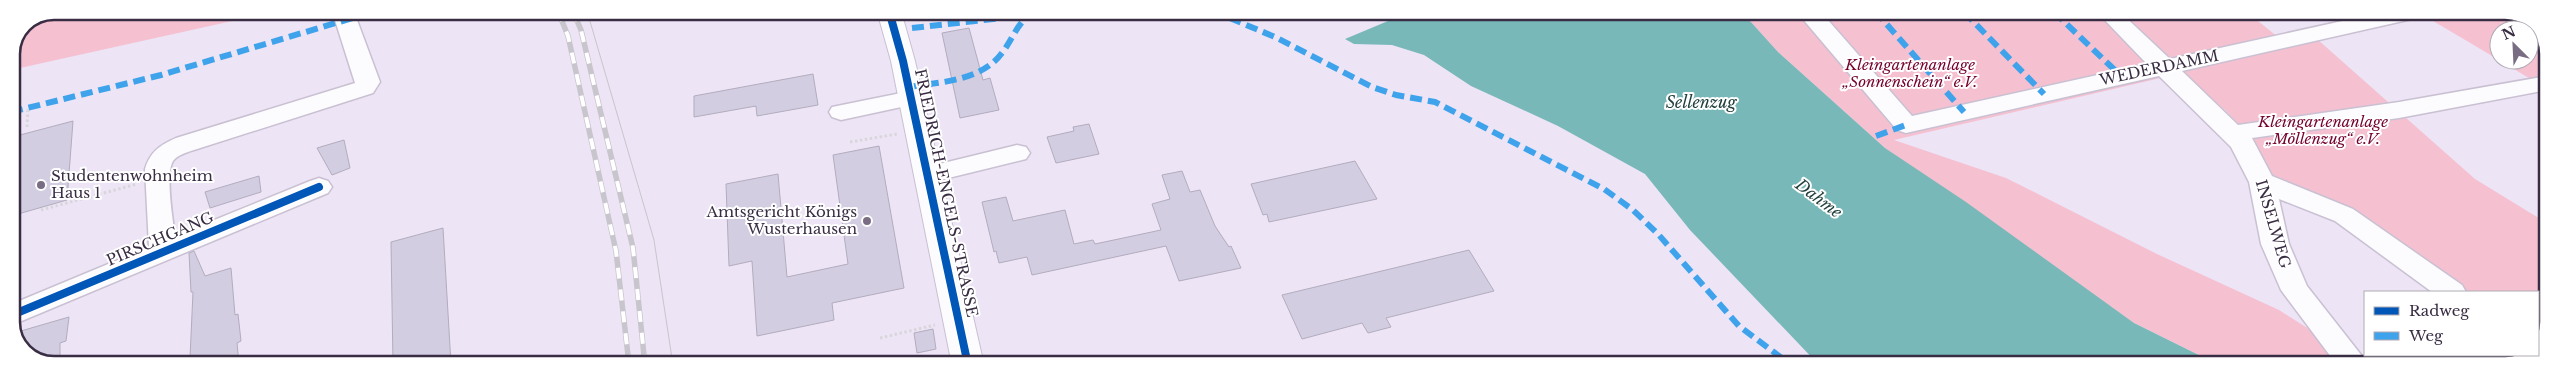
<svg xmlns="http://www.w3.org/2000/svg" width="2559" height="376" font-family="'Libre Baskerville',serif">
<rect width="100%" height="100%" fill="#ede4f6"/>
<path fill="#f5c1d1" d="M54,11H278L11,70V54L24,23Z
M1741,11L2247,12L2289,46L2317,39L2475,179L2547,223V328L2538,346V292H2438L2272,175L2245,131L2226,111L2182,73L1894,140L2006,178L2157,254L2279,310L2325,339L2349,365H2219L2134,323L1885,148L1778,52Z
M2432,12C2468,12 2541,0 2547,50C2549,62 2547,76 2547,89L2499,60H2529V30H2499V60L2428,18Z"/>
<path fill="#79b8b8" d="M1384,11H1741L1778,52L1885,148L1966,202L2134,323L2219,365H1819L1690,230L1645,174L1558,126L1471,86L1424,55L1392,45L1354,44L1345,39L1388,21Z"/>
<path fill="#d2cde0" stroke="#b2acbe" d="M969,28L983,80L990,78L999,110L960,118L942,33Z
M813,74L818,105L757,116L756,106L694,117V96Z
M73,121L67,200L11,216L20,135Z
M1089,124L1099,154L1056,163L1047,137L1074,131L1073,127Z
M344,140L350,168L332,175L317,148Z
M879,146L904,288L832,303L834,320L757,336L752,261L729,266L726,184L778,174L787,277L848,264L833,155Z
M1355,161L1377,199L1269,222L1267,214L1263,215L1251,184Z
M1182,171L1190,192L1200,190L1215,226L1229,247L1231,246L1241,268L1179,281L1166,246L1032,275L1027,257L999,263L996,251L994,252L982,202L1006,197L1013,221L1065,210L1074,244L1093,240L1095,244L1161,230L1152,204L1170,199L1162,175Z
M259,176L261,192L210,208L205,192Z
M443,228L451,364H393L391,242Z
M1469,250L1494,291L1386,318L1391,327L1368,333L1362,323L1302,339L1282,295Z
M194,251L205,276L231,268L235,315L238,314L241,341L237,343L239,364H196L195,357L190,358L193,292H191L189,253Z
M69,317L66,341L60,343V364H48L23,352L14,333Z
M933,329L936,349L917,353L914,333Z"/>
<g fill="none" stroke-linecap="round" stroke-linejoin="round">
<defs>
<path id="minor" d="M1796,11H1820L1912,116L2147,64L2097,12H2120L2170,59L2383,12H2423L2420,17L2412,19L2182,71L2238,125L2399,102L2547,76V90L2399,118L2252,138L2272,176L2353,209L2462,285L2466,292H2432L2335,221L2279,199L2289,244L2307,286L2369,365H2337L2281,290L2261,244L2249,182L2231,147L2159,76L1906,133L1897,130Z
M346,13L354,15L357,20L380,82L373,93L194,150C188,152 177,155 173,161C165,174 173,221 175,236L310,181L319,178L328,181L332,187L328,193L12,325V304L149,247L145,169C150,152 160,145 176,138L355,83L335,20L338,15Z
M911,91L920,93L923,98L920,103L841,120L832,117L829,112L832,107Z
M1017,145L1026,147L1030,153L1026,159L928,183L919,181L915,175L919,169Z"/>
<path id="major" d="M877,11H901L915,61L984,365H952L891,61Z"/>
</defs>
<use href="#minor" stroke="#c9c0d2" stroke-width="3"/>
<use href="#major" stroke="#c9c0d2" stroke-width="2"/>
<path stroke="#d9d6db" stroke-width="3" stroke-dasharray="2.5 2.5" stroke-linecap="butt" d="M27,127L28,108
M850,142L897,134
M41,210L137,184
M880,338L935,325"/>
<use href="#minor" fill="#fcfbfe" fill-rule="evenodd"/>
<use href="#major" fill="#fcfbfe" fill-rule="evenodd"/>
<path stroke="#c8c5cc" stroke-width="1" d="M587,11L654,240L673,365"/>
<defs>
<path id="rail" d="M558,11L568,36L616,251L629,364
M573,11L581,30L633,248L645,365"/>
</defs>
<use href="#rail" stroke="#c8c5cc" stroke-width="5.5"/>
<use href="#rail" stroke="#fff" stroke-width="4" stroke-dasharray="11" stroke-linecap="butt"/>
<path stroke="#3fa3ec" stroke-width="6" stroke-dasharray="12 6" stroke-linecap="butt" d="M1213,11L1275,37L1372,87L1396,95L1435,102L1604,189L1633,210L1658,234L1739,326L1791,365
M1875,11L1964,112
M1964,12L2044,94
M2054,12L2121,76
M2113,16L2148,12
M912,28L1029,15L1038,11
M909,87C941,82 981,81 1002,53C1012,40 1016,26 1029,15
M11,112L161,75L376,11
M1876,136L1906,125"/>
<defs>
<path id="cycleway" d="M889,11L903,61L968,365
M12,315L319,187"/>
</defs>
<use href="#cycleway" stroke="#fff" stroke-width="11"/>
<use href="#cycleway" stroke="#0057b8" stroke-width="8"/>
</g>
<g fill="#786d82" stroke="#fff" stroke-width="2">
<circle cx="41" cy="185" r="5"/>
<circle cx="867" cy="221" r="5"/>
</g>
<g text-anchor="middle" stroke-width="4" stroke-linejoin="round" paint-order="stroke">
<g font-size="15" font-style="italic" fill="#75022e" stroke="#fff">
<text x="1910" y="70">Kleingartenanlage<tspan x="1910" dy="17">„Sonnenschein“ e.V.</tspan></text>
<text x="2323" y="127">Kleingartenanlage<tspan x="2323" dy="17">„Möllenzug“ e.V.</tspan></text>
</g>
<g font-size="15" fill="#392d43" stroke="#fff">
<text transform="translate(2159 68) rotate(-12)" y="5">WEDERDAMM</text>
<text transform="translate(946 193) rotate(78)" y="5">FRIEDRICH-ENGELS-STRASSE</text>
<text transform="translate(2273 224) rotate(74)" y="5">INSELWEG</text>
<text transform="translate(160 239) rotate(-23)" y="5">PIRSCHGANG</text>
</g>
<g font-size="15" fill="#392d43" stroke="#fff" text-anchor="start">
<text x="51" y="181">Studentenwohnheim<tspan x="51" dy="17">Haus 1</tspan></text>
<text x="857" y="217" text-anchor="end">Amtsgericht Königs<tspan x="857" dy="17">Wusterhausen</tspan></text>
</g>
<g font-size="16" font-style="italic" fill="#213f3c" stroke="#fff">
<text x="1701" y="108">Sellenzug</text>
<text transform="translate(1819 198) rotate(37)" y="6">Dahme</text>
</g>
</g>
<path d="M0 0H2559V376H0ZM54 20H2505A34 34 0 0 1 2539 54V322A34 34 0 0 1 2505 356H54A34 34 0 0 1 20 322V54A34 34 0 0 1 54 20Z" fill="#fff" fill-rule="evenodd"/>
<path fill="none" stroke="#392d43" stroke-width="2.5" d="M54 20H2505A34 34 0 0 1 2539 54V322A34 34 0 0 1 2505 356H54A34 34 0 0 1 20 322V54A34 34 0 0 1 54 20Z"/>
<rect x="2364" y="291" width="175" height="65" fill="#ffffff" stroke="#b0abb4"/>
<rect x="2374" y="307" width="25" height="8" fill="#0057b8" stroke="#b0abb4"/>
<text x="2409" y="316" font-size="15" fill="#392d43">Radweg</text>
<rect x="2374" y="332" width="25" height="8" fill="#3fa3ec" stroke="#b0abb4"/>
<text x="2409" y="341" font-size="15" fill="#392d43">Weg</text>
<g transform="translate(2514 45) rotate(336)"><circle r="24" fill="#ffffff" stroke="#b0abb4"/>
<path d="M0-4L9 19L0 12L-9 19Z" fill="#786d82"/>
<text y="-8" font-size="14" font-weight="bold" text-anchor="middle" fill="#392d43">N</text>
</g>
</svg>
